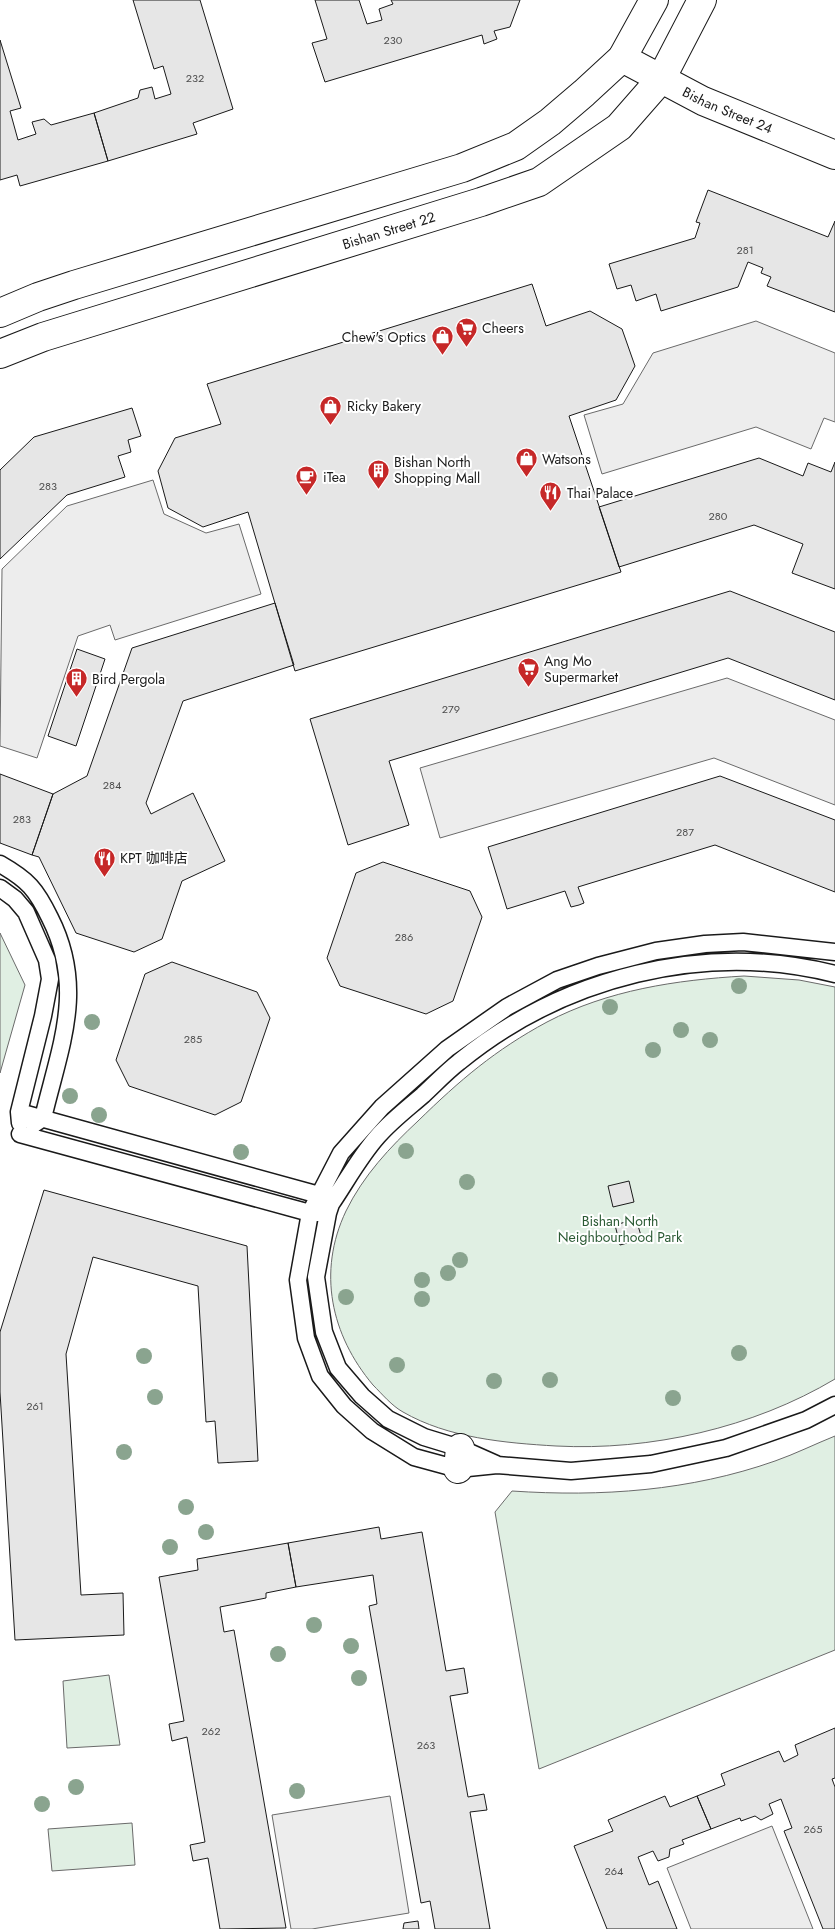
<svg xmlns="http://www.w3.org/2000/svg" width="835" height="1929" font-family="Jost,'Noto Sans SC',sans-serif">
<rect width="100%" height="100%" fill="#fff"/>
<path fill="#e0efe3" stroke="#6a6a6a" d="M0,933L25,985L0,1073Z
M744,976L799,980L835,987V1379C753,1428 650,1451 556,1446C505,1443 448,1438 403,1412C392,1406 382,1394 373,1385C331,1335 317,1272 346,1211C363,1176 390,1147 418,1121C460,1080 495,1050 547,1022C608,990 676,980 744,976Z
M835,1436V1650L539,1769L495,1512L512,1491C601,1497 690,1491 775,1461C795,1454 815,1444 835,1436Z
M109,1675L120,1745L67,1748L63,1681Z
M132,1823L135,1865L52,1871L48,1829Z"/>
<path fill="#ededed" stroke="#6a6a6a" d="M756,321L835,353V422L824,418L811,449L756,427L602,474L584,415L623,404L653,353Z
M153,480L164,514L206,533L239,524L261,594L115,640L110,625L78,636L37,758L0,746L2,569L67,506Z
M727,678L835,720V805L714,758L440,838L420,768Z
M390,1796L409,1913L312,1929H291L272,1815Z
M772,1826L813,1929H691L667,1868Z"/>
<path fill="#e6e6e6" stroke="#1a1a1a" d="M133,0H200L233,109L193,123L197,134L108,161L94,113L138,98L140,90L152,87L155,99L171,94L163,66L154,69Z
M315,0H359L367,24L382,20L379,9L393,4L391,0H520L510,27L494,31L497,39L484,44L482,35L325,82L312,43L327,39Z
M0,40L21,108L10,111L18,140L36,134L32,122L44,119L51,125L94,113L108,161L20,186L17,175L0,180Z
M708,190L828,237L835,221V312L767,286L771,277L761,273L763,268L748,262L738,287L661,311L656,294L636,301L631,285L617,289L609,264L695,238L700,223L696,222Z
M532,284L546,326L590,311L622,329L635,366L616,400L569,416L621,572L295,671L248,512L203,527L168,508L158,471L175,438L221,424L207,384Z
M132,408L141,436L128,440L131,452L118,456L125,477L67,495L0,559V470L34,437Z
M759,458L803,476L808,463L831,472L835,462V589L792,573L803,544L754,525L619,567L599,507Z
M730,591L835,632V700L728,658L389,761L409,825L348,845L310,719Z
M275,603L294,665L183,701L146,803L151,814L193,793L225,861L182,881L162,939L134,952L76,933L39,857L32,855L53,794L87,776L132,648Z
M77,649L105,659L76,746L48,736Z
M0,774L53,794L32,855L0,843Z
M720,776L835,820V892L715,845L578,887L584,903L579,905L571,907L565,891L507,909L488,847Z
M383,862L470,891L482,917L453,1001L426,1014L340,986L327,958L356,873Z
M172,962L257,992L270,1018L241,1102L215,1115L129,1086L116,1060L145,974Z
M629,1181L634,1202L613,1207L608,1186Z
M44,1190L247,1246L258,1461L218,1463L215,1421L206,1422L198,1286L93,1257L66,1354L81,1595L123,1593L124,1635L15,1640L0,1392V1332Z
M636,1219L642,1239L620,1245L615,1225Z
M379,1527L381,1539L422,1532L446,1671L464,1668L468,1693L450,1696L468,1797L484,1794L487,1810L470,1812L490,1929H435L430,1901L421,1903L369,1606L377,1604L373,1575L296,1587L288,1543Z
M288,1543L296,1587L266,1593V1598L220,1607L224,1632L234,1630L286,1928L220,1929L208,1858L193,1861L190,1845L205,1842L187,1737L172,1741L169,1724L184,1721L159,1577L198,1570L197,1559Z
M835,1728V1778L832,1779L835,1787V1929H823L784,1831L792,1828L781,1799L769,1804L773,1814L761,1820L755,1816L741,1821L740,1818L711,1829L697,1796L725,1785L721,1774L779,1751L784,1762L798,1755L795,1745Z
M665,1796L670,1807L697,1796L711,1829L682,1840L684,1844L670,1849L669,1857L658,1861L653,1851L638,1857L649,1885L658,1881L677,1929H607L574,1846L613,1831L608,1820Z
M418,1921L419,1929H403L404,1923Z"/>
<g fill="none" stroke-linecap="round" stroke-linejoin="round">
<defs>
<path id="service" d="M0,864C28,880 36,889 50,918C86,989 60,1046 43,1118L34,1124
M0,888L15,899L26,912L47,960L50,979L43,1016L19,1112L20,1123
M835,952L743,942L705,944L656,951L598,966L557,980L507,1007L447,1049L382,1107L341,1153L310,1213L298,1280L306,1338L320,1376L344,1406L372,1431L414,1457L458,1469L497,1465L571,1471L651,1464L726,1448L806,1420L835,1405
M19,1112L319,1195L326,1201
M20,1134L310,1213H320
M496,1464L460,1448L424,1437L388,1419L362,1396L338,1368L324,1332L316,1277L328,1213L331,1204C346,1182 360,1156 378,1136C391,1121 408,1108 423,1095C435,1084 446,1072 459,1062C563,977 704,941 835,974"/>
<g id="minor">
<path id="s1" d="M622,58L703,101L835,155"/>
<path d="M458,1469L460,1448"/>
</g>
<g id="secondary">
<path d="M0,313L38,297L74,285L462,168L516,146L550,122L584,93L622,58L654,0"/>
<path id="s2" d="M0,354L43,337L481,202L539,182L619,127L661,79L702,0"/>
</g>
</defs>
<use href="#service" stroke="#1a1a1a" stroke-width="19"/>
<use href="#minor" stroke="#1a1a1a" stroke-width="30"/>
<use href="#secondary" stroke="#1a1a1a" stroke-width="30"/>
<use href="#service" stroke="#fff" stroke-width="16"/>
<use href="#minor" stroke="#fff" stroke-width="28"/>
<use href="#secondary" stroke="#fff" stroke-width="28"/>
</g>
<g fill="#8aa48f">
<circle cx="739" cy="986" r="8"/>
<circle cx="610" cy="1007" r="8"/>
<circle cx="92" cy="1022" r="8"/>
<circle cx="681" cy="1030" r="8"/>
<circle cx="710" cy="1040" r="8"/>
<circle cx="653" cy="1050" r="8"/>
<circle cx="70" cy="1096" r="8"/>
<circle cx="99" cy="1115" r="8"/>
<circle cx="406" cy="1151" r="8"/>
<circle cx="241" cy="1152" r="8"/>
<circle cx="467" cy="1182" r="8"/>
<circle cx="460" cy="1260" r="8"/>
<circle cx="448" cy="1273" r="8"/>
<circle cx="422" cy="1280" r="8"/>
<circle cx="346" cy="1297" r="8"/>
<circle cx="422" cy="1299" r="8"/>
<circle cx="739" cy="1353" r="8"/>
<circle cx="144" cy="1356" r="8"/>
<circle cx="397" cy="1365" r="8"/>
<circle cx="550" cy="1380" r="8"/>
<circle cx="494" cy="1381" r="8"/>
<circle cx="155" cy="1397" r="8"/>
<circle cx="673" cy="1398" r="8"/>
<circle cx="124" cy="1452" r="8"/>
<circle cx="186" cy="1507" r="8"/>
<circle cx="206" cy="1532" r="8"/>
<circle cx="170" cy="1547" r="8"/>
<circle cx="314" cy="1625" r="8"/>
<circle cx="351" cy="1646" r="8"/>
<circle cx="278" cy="1654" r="8"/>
<circle cx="359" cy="1678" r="8"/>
<circle cx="76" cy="1787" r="8"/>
<circle cx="297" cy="1791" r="8"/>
<circle cx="42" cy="1804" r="8"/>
</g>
<defs>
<symbol id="supermarket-pin" viewBox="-11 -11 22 30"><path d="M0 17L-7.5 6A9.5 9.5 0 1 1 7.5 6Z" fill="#c62828" stroke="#fff"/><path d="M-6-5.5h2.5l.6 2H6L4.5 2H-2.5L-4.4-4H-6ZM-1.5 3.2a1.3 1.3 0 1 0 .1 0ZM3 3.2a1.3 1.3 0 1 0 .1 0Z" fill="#fff"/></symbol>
<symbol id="shop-pin" viewBox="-11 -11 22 30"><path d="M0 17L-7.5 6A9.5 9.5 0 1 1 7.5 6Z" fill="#c62828" stroke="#fff"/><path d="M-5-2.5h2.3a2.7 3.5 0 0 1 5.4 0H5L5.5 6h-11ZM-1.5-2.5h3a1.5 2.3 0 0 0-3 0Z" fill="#fff"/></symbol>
<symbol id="building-pin" viewBox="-11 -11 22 30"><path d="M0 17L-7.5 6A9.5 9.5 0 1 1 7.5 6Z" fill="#c62828" stroke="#fff"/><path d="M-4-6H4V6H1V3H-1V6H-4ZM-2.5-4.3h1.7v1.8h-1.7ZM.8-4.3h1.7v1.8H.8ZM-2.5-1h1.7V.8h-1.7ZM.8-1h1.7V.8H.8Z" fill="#fff"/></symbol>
<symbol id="cafe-pin" viewBox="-11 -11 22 30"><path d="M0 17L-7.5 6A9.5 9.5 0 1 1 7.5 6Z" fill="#c62828" stroke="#fff"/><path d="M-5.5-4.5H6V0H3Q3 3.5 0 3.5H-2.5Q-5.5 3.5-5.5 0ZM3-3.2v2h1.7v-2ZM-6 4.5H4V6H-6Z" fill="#fff"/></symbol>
<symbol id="restaurant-pin" viewBox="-11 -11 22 30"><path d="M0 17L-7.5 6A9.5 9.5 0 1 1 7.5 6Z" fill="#c62828" stroke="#fff"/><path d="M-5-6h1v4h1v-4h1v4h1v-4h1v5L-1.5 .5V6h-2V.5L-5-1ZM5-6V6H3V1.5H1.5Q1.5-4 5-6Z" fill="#fff"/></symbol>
</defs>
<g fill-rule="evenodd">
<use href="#supermarket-pin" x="454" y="316" width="25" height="34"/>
<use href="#shop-pin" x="430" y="324" width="25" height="34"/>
<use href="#shop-pin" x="318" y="394" width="25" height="34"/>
<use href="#shop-pin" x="514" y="446" width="25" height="34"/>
<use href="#building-pin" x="366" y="458" width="25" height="34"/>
<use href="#cafe-pin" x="294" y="464" width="25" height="34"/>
<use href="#restaurant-pin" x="538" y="480" width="25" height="34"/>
<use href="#supermarket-pin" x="516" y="656" width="25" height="34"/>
<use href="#building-pin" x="64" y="666" width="25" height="34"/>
<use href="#restaurant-pin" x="92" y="846" width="25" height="34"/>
</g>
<g text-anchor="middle" stroke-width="4" stroke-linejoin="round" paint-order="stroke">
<g font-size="11" fill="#4d4d4d">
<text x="393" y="44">230</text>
<text x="195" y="82">232</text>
<text x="745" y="254">281</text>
<text x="48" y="490">283</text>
<text x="718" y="520">280</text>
<text x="451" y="713">279</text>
<text x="112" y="789">284</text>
<text x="22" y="823">283</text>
<text x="685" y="836">287</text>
<text x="404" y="941">286</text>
<text x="193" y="1043">285</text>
<text x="35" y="1410">261</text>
<text x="211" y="1735">262</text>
<text x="426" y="1749">263</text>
<text x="813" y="1833">265</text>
<text x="614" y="1875">264</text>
</g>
<g font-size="14" fill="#1a1a1a" stroke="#fff">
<text dy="5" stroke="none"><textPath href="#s1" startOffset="118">Bishan Street 24</textPath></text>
<text dy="5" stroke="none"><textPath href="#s2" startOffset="408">Bishan Street 22</textPath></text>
</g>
<g font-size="14" fill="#1a1a1a" stroke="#fff" text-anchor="start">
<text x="482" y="333">Cheers</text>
<text x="426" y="342" text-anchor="end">Chew's Optics</text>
<text x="347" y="411">Ricky Bakery</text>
<text x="542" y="464">Watsons</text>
<text x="394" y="467">Bishan North<tspan x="394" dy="16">Shopping Mall</tspan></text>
<text x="323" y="482">iTea</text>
<text x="567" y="498">Thai Palace</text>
<text x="544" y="666">Ang Mo<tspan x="544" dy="16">Supermarket</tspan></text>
<text x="92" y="684">Bird Pergola</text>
<text x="120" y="863">KPT 咖啡店</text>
</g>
<g font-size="14" fill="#2b5a34" stroke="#fff">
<text x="620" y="1226">Bishan North<tspan x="620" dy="16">Neighbourhood Park</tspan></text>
</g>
</g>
</svg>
